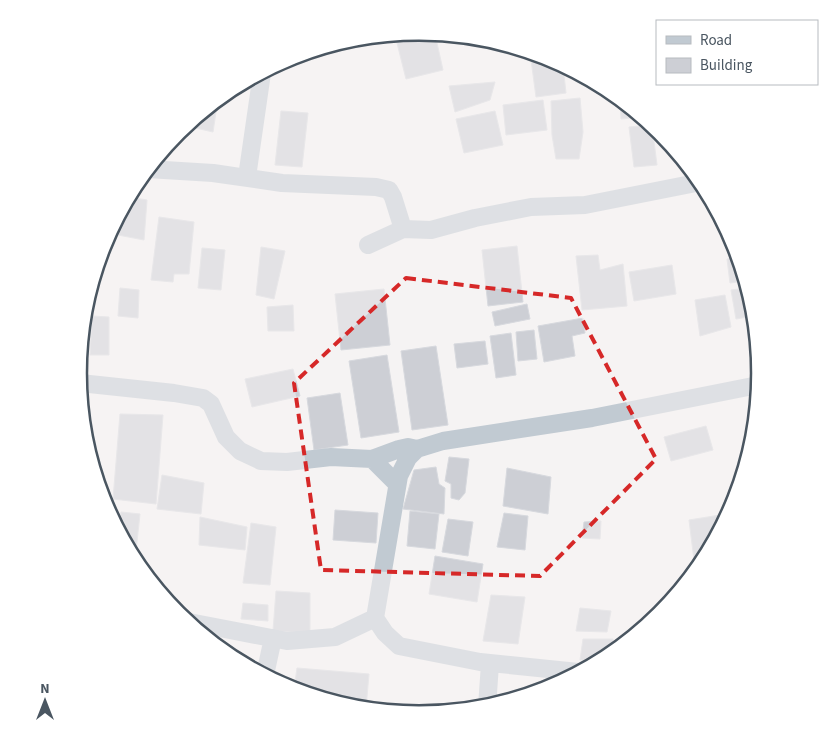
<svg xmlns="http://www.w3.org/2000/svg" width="838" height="746" font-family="'Source Sans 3',sans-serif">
<rect width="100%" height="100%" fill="#f5f3f3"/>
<path fill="#cdcfd5" stroke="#d7d9de" d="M422,33L435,34L443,70L406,79L396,39Z
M530,52L550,59L563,66L566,93L536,97Z
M495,82L490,100L455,112L449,86Z
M580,98L583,132L579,159H556L552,135L551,101Z
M218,99L213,132L187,126V125Z
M543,100L547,130L506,135L503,105Z
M620,100L642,117L621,119Z
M281,111L308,113L302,167L275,165Z
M495,111L503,145L464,153L456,119Z
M651,125L652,126L657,165L634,167L629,127Z
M129,197L147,200L144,240L118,235L119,216Z
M159,217L194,222L189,274H174L173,282L151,280Z
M517,246L523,302L488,306L482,250Z
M261,247L285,251L274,299L256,295Z
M202,248L225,250L221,290L198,288Z
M598,255L600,270L623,264L627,306L582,310L576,256Z
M738,257L745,281L730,283L727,259Z
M672,265L676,294L634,301L629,272Z
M120,288L139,290L138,318L118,316Z
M747,288L754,316L736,319L731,290Z
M384,289L390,345L341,350L335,294Z
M725,295L731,327L700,336L695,300Z
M527,304L530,319L495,326L492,312Z
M293,305L294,331H268L267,307Z
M92,316L109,317V355H90Z
M583,318L585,333L572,336L575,356L544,362L538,326Z
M534,330L537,359L518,361L516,332Z
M511,333L516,375L496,378L490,336Z
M485,341L488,364L457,368L454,344Z
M436,346L448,425L412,430L401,351Z
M387,355L399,432L361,438L349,361Z
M293,369L300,396L252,407L245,379Z
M340,393L348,445L314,450L307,398Z
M120,414L163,415L156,504L113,499Z
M706,426L713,450L671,461L664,437Z
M449,457L469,459L465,493L459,500L451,498V484L445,481Z
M436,467L439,484L445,488L444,514L403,509L414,470Z
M507,468L551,477L548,514L503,506Z
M162,475L204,483L201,514L157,509Z
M335,510L378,513L376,543L333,540Z
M410,511L439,514L435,549L407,546Z
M121,512L140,514L135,560L119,531Z
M504,513L528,516L525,550L497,547Z
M720,515L722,524L704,559L694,560L689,520Z
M200,517L247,527L245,550L199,545Z
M448,519L473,522L468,556L442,552Z
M601,521L600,539L582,538L584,522Z
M251,523L276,527L270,585L243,583Z
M435,556L483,564L477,602L429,594Z
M276,591L310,593V633L273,631Z
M491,595L525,597L518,644L483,641Z
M243,603L268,605V621L241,619Z
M580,608L611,611L607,632L576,631Z
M583,639H613L612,653L601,660H580Z
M297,668L369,674L366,708L352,707L294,689Z
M506,693L527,694L505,701Z"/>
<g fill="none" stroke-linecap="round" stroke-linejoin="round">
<path stroke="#c1cad2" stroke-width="18" d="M148,169L213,173L282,183L376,187L389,190L393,197L403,229
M247,177L262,73
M368,245L403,229L431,230L475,218L531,207L585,205L701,182
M80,383L174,393L203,398L211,404L226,437L240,451L261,461L287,462L331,457L372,459L399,449L408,447L417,449L443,441L592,418L758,385
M417,449L408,458L399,476L375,618L385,633L399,646L480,662L578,672
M372,459L397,484
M189,622L287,641L335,637L375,618
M265,675L273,638
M487,707L490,664"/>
</g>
<path d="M0 0H838V746H0ZM406,278L571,298L656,459L540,576L321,570L294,383Z" fill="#f5f3f3" fill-opacity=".55" fill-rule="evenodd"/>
<path fill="none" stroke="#d62828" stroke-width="4" stroke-dasharray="10 6" stroke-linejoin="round" d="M406,278L571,298L656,459L540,576L321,570L294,383Z"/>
<path d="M0 0H838V746H0ZM87 373a332 332 0 1 1 664 0a332 332 0 1 1-664 0Z" fill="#fff" fill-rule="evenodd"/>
<path fill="none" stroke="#4a5661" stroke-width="2.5" d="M87 373a332 332 0 1 1 664 0a332 332 0 1 1-664 0Z"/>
<rect x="656" y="20" width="162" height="65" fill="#ffffff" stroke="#b7bbc0"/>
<rect x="666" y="36" width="25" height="8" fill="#c1cad2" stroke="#b7bbc0"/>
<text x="700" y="45" font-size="15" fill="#4a5661">Road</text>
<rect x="666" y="58" width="25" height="15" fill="#cdcfd5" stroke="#b7bbc0"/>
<text x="700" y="70" font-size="15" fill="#4a5661">Building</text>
<g transform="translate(45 701)" stroke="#ffffff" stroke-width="4" paint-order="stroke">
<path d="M0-4L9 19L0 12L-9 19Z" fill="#4a5661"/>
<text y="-8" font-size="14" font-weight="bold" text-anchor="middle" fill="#4a5661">N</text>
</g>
</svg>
